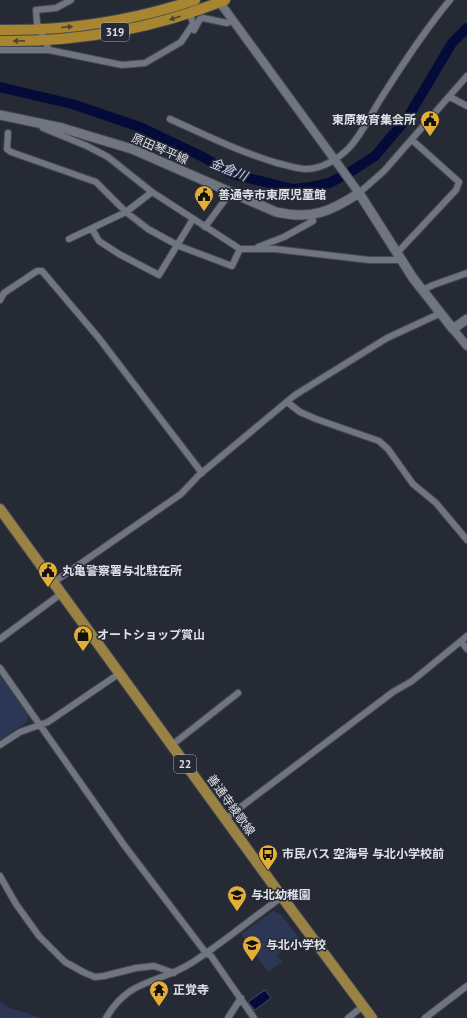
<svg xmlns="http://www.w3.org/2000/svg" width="467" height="1018" font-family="'PT Sans','Noto Sans JP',sans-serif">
<rect width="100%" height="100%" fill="#262a34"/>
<path fill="#2c3755" d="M0,673L29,713L27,722L0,740Z
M273,911L281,914L299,938L277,955L282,962L268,972L241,934Z
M0,1002L10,1008L42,1018H0Z"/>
<path fill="#050b39" stroke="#464b6e" d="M265,990L271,998L255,1010L248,1002Z"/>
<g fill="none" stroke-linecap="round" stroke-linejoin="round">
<path stroke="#050b39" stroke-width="10" d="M0,87L72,104L140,127L203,157L232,174L293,189L311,187L329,183L347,174L375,156L408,117L452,43L467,28"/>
<defs>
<path id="minor" d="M194,30L200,19L203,18L227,23L232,21
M0,50H49L122,65L145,63L181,42L193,24L190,13
M49,50L37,23L36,10L56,8L71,0
M450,97L467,106
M170,119C205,135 240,152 277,163C286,165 297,169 306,169C322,169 338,159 349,148C362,134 370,116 380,100C402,65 424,31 450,0
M43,128L87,146L108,157L152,192L240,249H275L369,260H401
M8,133L7,149L11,152L96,182L126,212L148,229L179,246L232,266L240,249
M359,193L384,171L467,76
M205,227L230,193
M92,229L99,241L119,254L159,275L193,219
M69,239L126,212L152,192
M258,247L284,237L313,221L309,215
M397,253L456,190L459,182L412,140
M423,290L433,285L467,273
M0,300L4,293L37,271H42L98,337L202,473
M287,402L300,412L316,419L379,441L388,449L413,484L436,503L467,540
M54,582L181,494L199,475L295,395L387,338L441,313
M0,639L62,593
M461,641L467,649
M0,668L124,845L206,953L211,956L254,1018
M0,745L20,732L48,722L120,673
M172,745L238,693
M225,819L393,692L412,681L467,636
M0,876L16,904L39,936L65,962L85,973L95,977L104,976L136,968L154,966L174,973
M106,1018C130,977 158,985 193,962C224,942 252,918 282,897
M228,1018L241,998
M348,1018L363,1006
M425,1018L467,986"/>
<path id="tertiary" d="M218,0L359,193
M453,329L467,346"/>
<path id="secondary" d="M0,115L62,128L132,149L276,212C311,220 330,212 359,193L413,278L453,329L467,319"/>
<path id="primary" d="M0,509L282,897L372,1018"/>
<path id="trunk" d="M0,30C67,31 132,21 195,0
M0,41C77,42 153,29 225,0"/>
</defs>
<use href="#minor" stroke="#454951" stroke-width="8"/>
<use href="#tertiary" stroke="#454951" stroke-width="10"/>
<use href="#secondary" stroke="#454951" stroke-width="11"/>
<use href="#primary" stroke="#454951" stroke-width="12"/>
<use href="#trunk" stroke="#454951" stroke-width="12"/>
<use href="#minor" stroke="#707581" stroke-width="6"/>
<use href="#tertiary" stroke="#707581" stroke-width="8"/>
<use href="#secondary" stroke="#707581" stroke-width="9"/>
<use href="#primary" stroke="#9a8144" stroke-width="10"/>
<use href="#trunk" stroke="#a88530" stroke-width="10"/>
</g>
<defs><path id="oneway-solid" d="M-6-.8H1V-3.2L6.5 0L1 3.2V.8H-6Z"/></defs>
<g fill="#4d4533">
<use href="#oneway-solid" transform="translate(175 18) rotate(163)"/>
<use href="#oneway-solid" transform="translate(67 27) rotate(-5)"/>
<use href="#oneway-solid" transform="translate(19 41) rotate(179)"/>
</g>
<defs>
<symbol id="civic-pin" viewBox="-11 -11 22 30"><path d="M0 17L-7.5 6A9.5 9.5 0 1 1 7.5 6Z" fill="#e3ae35" stroke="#262a34"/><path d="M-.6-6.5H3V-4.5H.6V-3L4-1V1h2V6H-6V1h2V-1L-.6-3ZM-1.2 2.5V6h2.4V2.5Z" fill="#111"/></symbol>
<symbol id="shop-pin" viewBox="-11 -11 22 30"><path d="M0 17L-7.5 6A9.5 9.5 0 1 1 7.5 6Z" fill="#e3ae35" stroke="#262a34"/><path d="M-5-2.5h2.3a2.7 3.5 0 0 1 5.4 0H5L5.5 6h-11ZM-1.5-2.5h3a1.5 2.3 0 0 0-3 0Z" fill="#111"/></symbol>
<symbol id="bus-pin" viewBox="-11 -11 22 30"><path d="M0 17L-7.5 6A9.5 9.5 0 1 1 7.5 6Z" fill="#e3ae35" stroke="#262a34"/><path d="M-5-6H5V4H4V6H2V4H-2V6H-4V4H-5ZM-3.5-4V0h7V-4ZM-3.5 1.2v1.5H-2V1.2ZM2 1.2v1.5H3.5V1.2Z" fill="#111"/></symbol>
<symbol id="school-pin" viewBox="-11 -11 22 30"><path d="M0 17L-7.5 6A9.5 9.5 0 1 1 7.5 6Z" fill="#e3ae35" stroke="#262a34"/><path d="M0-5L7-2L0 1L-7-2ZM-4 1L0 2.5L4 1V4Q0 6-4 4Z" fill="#111"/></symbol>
<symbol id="temple-pin" viewBox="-11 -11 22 30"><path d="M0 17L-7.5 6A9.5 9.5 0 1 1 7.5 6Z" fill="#e3ae35" stroke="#262a34"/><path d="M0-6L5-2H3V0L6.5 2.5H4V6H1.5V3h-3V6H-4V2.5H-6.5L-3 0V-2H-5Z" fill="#111"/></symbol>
</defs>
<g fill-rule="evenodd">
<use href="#civic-pin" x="419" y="109" width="22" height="30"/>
<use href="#civic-pin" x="193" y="184" width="22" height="30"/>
<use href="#civic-pin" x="37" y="560" width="22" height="30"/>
<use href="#shop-pin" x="72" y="624" width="22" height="30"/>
<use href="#bus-pin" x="257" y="843" width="22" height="30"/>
<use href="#school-pin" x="226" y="884" width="22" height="30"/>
<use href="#school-pin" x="241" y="934" width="22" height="30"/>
<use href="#temple-pin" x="148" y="979" width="22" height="30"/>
</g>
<g text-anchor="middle" stroke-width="3" stroke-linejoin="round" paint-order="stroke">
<g fill="#262a34" stroke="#a7aab2" stroke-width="1">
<rect x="101" y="23" width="28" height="18" rx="3"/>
<rect x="174" y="755" width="22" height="18" rx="3"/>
</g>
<g font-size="11" font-weight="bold" fill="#dee1e8">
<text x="115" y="36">319</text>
<text x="185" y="768">22</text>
</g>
<g font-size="12" font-weight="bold" fill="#dee1e8" stroke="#262a34" text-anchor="start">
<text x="416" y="124" text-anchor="end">東原教育集会所</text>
<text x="218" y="199">善通寺市東原児童館</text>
<text x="62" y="575">丸亀警察署与北駐在所</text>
<text x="97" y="639">オートショップ賞山</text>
<text x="282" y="858">市民バス 空海号 与北小学校前</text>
<text x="251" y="899">与北幼稚園</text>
<text x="266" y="949">与北小学校</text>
<text x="173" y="994">正覚寺</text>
</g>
<g font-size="12" fill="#dee1e8" stroke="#262a34">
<text transform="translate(160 149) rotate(23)" y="4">原田琴平線</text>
<text transform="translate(231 805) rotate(54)" y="4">善通寺綾歌線</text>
</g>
<g font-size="13" font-style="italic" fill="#c6d3f3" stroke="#262a34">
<text transform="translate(229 169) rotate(22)" y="5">金倉川</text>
</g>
</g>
</svg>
